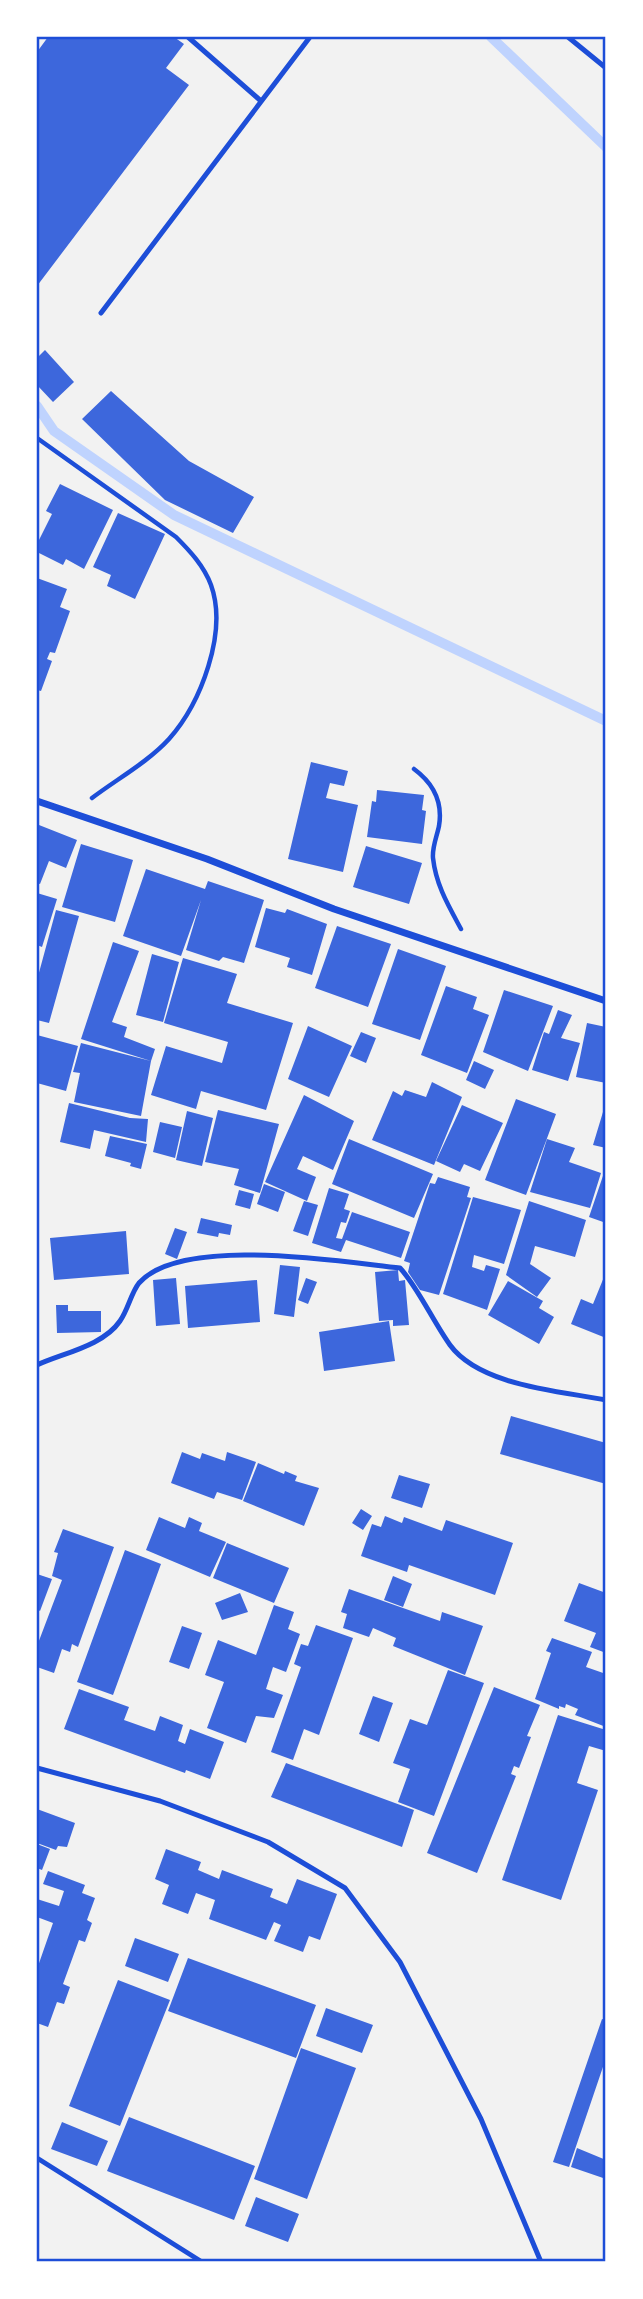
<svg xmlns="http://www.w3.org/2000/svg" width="643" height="2299" font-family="'Source Serif 4',serif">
<rect width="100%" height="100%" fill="#f2f2f2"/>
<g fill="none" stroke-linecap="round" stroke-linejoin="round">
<path stroke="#bfd3fe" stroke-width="10" d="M491,37L606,147
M37,406L54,431L174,515L606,721"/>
</g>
<path fill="#3d67dc" d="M48,37H174L184,44L166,68L189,85L37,286V52Z
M45,350L74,382L53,402L37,385V358Z
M111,391L189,461L254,497L233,533L165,500L82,419Z
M60,484L113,510L84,569L66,559L63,565L37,552V544L52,514L46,511Z
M118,513L165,534L135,599L107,586L111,575L93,567Z
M37,578L67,589L60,607L70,611L55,653L50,652L47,659L52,661L41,691L37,690Z
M311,762L348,771L344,786L330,783L326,798L358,805L343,872L288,859Z
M377,790L424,795L422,810L426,811L422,844L367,837L372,801L376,802Z
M39,825L77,840L66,868L49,861L40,884L37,883Z
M81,844L133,860L115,922L62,907Z
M366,846L422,863L409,904L353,887Z
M146,869L205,889L208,881L264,900L244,963L223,957L219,961L186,950L201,900L181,956L123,936Z
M37,893L57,899L42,947L37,945Z
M266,908L285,913L287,909L327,924L312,975L287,967L290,958L255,947Z
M56,910L79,916L49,1023L37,1020V980Z
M337,926L391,944L368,1007L315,988Z
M113,942L139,951L112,1022L127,1027L124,1037L155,1049L151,1061L81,1039Z
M398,949L446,966L420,1040L372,1024Z
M152,954L179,962L163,1022L136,1015Z
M183,958L237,974L227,1003L293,1023L266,1110L201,1091L196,1109L151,1095L166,1046L222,1063L228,1042L164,1023Z
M446,986L477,997L473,1009L489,1015L467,1073L421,1055Z
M504,990L553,1006L528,1071L483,1052Z
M558,1010L572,1015L561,1038L580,1043L568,1081L532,1070L544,1032L549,1034Z
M587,1023L606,1027V1083L576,1077Z
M308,1026L352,1046L329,1097L288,1079Z
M361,1032L376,1038L366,1063L350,1056Z
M37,1035L78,1046L66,1091L37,1083Z
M81,1043L151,1061L141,1116L74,1102L80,1073L73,1072Z
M474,1061L494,1070L485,1089L466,1080Z
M432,1082L462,1097L434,1165L372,1140L393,1091L402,1096L405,1090L426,1097Z
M304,1095L354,1121L333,1170L303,1156L297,1169L316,1177L307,1201L265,1182Z
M516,1099L556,1114L526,1195L485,1180Z
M606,1102V1148L593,1145Z
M69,1103L130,1118L148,1119L146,1142L94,1130L90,1149L60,1142Z
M462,1105L503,1123L480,1171L464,1164L460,1172L436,1161Z
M218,1110L279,1124L260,1193L234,1185L239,1169L205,1162Z
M187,1111L213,1118L202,1166L176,1160Z
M160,1122L182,1127L175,1158L153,1152Z
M110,1136L147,1144L141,1169L130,1166L131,1163L105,1156Z
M349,1139L433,1174L414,1218L332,1184Z
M547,1139L575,1148L569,1162L601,1173L590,1208L530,1192Z
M606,1167V1223L589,1217Z
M438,1177L470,1187L467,1197L471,1198L439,1295L420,1290L408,1272L410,1263L404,1261L430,1183L435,1184Z
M264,1184L285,1192L278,1212L257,1204Z
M329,1188L349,1194L344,1209L350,1211L346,1223L341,1222L336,1238L342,1239L352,1212L410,1232L401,1258L346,1240L341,1252L312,1243Z
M239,1190L254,1194L250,1209L235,1205Z
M473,1197L521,1210L504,1264L474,1255L472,1267L484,1271L486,1265L500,1269L487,1310L443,1294Z
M304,1201L318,1205L308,1236L293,1231Z
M529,1201L586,1220L575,1257L535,1246L530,1264L551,1278L537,1297L506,1275Z
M201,1218L232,1225L230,1235L219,1233L218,1237L197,1233Z
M175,1228L187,1232L177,1259L165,1254Z
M126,1231L129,1274L54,1280L50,1238Z
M280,1265L300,1267L294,1317L274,1314Z
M398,1270L399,1281L405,1280L409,1325L393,1326V1320L379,1321L375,1272Z
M604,1277L606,1278V1338L571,1324L581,1299L593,1304Z
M176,1278L180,1324L156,1326L153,1280Z
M306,1278L317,1282L308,1304L298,1300Z
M257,1280L260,1322L188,1328L185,1286Z
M508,1281L543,1301L539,1308L554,1317L539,1344L488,1315Z
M56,1305H68V1311H101V1332L57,1333Z
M389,1321L395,1361L324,1371L319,1332Z
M511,1416L606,1443V1484L500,1454Z
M182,1452L200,1459L202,1453L225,1461L227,1452L256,1462L242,1500L217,1492L214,1499L171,1483Z
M258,1463L284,1474L285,1471L297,1476L295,1481L319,1488L304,1526L243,1501Z
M399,1475L430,1484L422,1508L391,1498Z
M361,1509L372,1516L363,1530L352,1523Z
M385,1516L402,1523L404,1517L442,1531L446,1520L513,1543L495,1595L409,1565L407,1572L361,1556L372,1524L381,1527Z
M159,1517L185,1528L189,1517L202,1523L199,1531L226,1542L210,1577L146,1550Z
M63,1529L114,1547L78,1647L72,1644L70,1652L62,1649L54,1673L37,1667V1646L62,1580L52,1576L58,1553L54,1552Z
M227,1543L289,1568L274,1603L213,1578Z
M125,1550L161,1564L113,1695L77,1682Z
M37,1574L52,1579L40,1611L37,1609Z
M393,1576L412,1584L403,1607L384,1600Z
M579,1583L606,1593V1653L590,1647L596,1633L564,1621Z
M349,1589L440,1621L442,1612L483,1626L465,1675L393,1646L396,1638L373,1628L369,1637L343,1628L347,1614L341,1612Z
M240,1593L248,1612L222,1620L215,1603Z
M274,1605L294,1612L288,1629L300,1634L286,1672L273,1667L266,1689L283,1695L274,1718L256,1716L246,1743L207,1728L224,1682L205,1675L218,1640L256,1655Z
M316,1625L353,1638L319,1735L304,1729L293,1760L271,1752L301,1667L294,1664L301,1644L308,1646Z
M182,1626L202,1633L189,1669L169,1662Z
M552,1638L592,1652L586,1667L606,1674V1727L575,1715L578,1709L566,1704L565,1708L559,1706V1709L535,1699L551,1653L546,1651Z
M448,1670L484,1683L434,1816L398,1802L410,1769L393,1763L410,1719L427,1725Z
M494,1687L540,1705L527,1736L531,1737L519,1768L514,1766L511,1774L516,1776L477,1873L427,1853Z
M79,1689L129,1707L124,1720L155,1731L160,1716L183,1725L178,1741L185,1744L190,1729L224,1742L210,1779L186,1770L185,1773L64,1729Z
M373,1696L393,1703L379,1742L359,1734Z
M558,1715L606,1730V1751L589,1746L577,1783L598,1790L561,1900L502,1880Z
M286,1763L414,1810L402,1847L271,1797Z
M37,1809L75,1823L67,1847L58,1846L56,1850L37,1843Z
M37,1844L50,1849L42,1870L37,1868Z
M166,1849L201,1862L198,1870L219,1879L222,1870L273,1889L270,1897L287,1904L297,1879L337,1894L320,1940L309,1936L303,1952L274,1941L281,1925L274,1922L266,1940L209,1919L215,1900L196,1893L188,1914L162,1904L169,1885L155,1879Z
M48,1871L85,1885L82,1893L95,1898L87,1920L92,1923L85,1942L79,1940L63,1984L70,1987L64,2004L57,2002L48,2027L37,2023V1969L53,1923L37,1917V1899L59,1906L64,1891L43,1884Z
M135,1938L179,1954L168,1982L125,1966Z
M188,1958L316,2005L296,2058L168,2011Z
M118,1980L170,2000L120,2126L69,2106Z
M326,2008L373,2025L362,2053L316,2036Z
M602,2019L606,2020V2058L569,2167L553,2162Z
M301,2048L356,2068L307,2199L254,2179Z
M129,2117L255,2166L234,2220L107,2171Z
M62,2122L108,2141L97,2166L51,2149Z
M577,2148L606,2160V2179L571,2167Z
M256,2197L299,2214L288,2242L245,2226Z"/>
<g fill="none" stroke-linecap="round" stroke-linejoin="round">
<path stroke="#1d4ed8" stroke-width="4.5" d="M37,438L176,537C190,551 204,566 211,585C228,632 201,703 169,739C148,762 117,779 92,798
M414,769C433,783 443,802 439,826C437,836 432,847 433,858C436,885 448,905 461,929"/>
<path stroke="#1d4ed8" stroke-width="5" d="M188,37L261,101
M568,37L606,68
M101,313L310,37
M37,1365C63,1353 103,1346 120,1321C128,1310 131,1293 139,1283C182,1235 342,1262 400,1268C417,1286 434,1323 450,1345C480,1386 560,1391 606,1400
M37,1768L160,1801L268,1842L345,1888L400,1962L481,2119L541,2262
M37,2158L202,2262"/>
<path stroke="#1d4ed8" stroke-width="7" d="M37,801L207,859L334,909L606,1001"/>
</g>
<rect width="643" height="2299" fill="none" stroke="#ffffff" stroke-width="77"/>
<rect x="38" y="38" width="566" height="2222" fill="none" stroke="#1d4ed8" stroke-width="2.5"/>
</svg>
